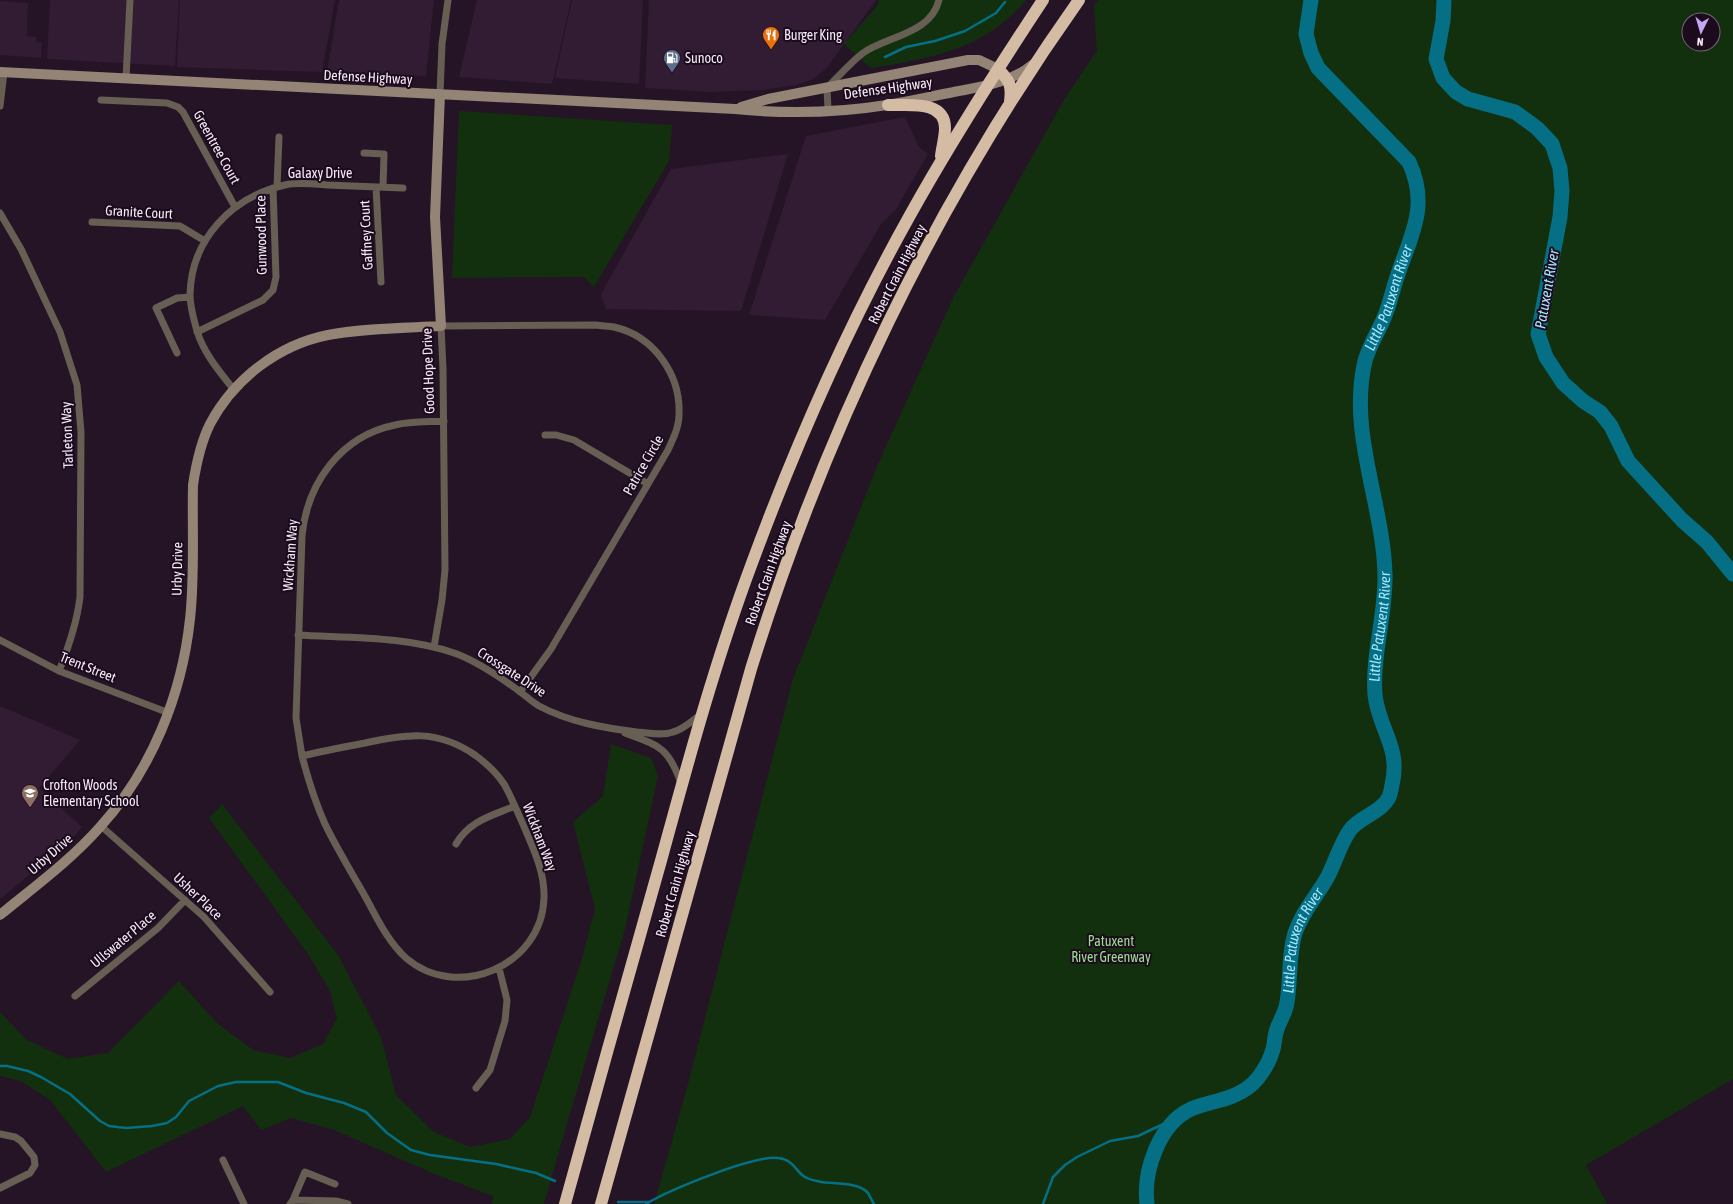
<svg xmlns="http://www.w3.org/2000/svg" width="1733" height="1204" font-family="'Asap Condensed',sans-serif">
<rect width="100%" height="100%" fill="#251426"/>
<path fill="#311c33" d="M50,0H179L175,66L47,59Z
M180,0H335L322,72L177,67Z
M339,0H434L426,76L327,72Z
M477,0H571L552,84L459,77Z
M572,0H643L639,84L555,78Z
M649,0H876L826,69L811,80L797,85L762,90L709,92L645,88Z
M0,1L28,3L27,36L36,37V42L42,43L41,58L0,55Z
M905,117L919,147L928,154L896,209L881,224L825,320L749,315L806,136Z
M788,154L741,311L606,309L601,294L671,169Z
M0,706L80,740L39,788L82,827L71,840L0,899Z"/>
<path fill="#13300e" fill-rule="evenodd" d="M879,0H1026C986,49 930,59 871,68L844,44L877,6Z
M1098,0H1733V1079L1586,1165L1607,1204H654L685,1095L793,679L878,464L953,298L1064,100L1097,50L1094,5ZM1689,20H1713V44H1689Z
M459,111L672,125L669,161L594,287L584,277L452,278Z
M611,744L651,758L658,776L625,929L566,1127L544,1204H492L493,1196L437,1175L334,1130L291,1118L261,1130L243,1106L106,1172L51,1101L21,1081L0,1076V1012L27,1040L68,1059L108,1053L179,981L217,1023L253,1050L290,1058L323,1044L337,1019L330,991L308,954L209,818L222,804L338,955L381,1037L396,1095L434,1132L470,1147L510,1139L530,1117L581,962L595,909L573,822L603,796Z"/>
<g fill="none" stroke-linecap="round" stroke-linejoin="round">
<path stroke="#056f86" stroke-width="2.5" d="M885,57L906,47L935,41L965,31L996,13L1005,2
M0,1066H7L28,1071L41,1077L70,1094L100,1121L109,1126L126,1128L152,1126L167,1123L176,1117L189,1101L218,1086L236,1082H278L306,1093L344,1103L366,1112L387,1133L411,1150L430,1155L496,1164L536,1173L555,1181
M618,1202H649
M646,1204C669,1190 754,1155 778,1158C796,1160 795,1173 807,1178C811,1180 817,1181 821,1182C835,1184 859,1182 868,1193C870,1196 872,1201 874,1204
M1043,1204L1053,1177L1065,1165L1077,1157L1110,1141L1138,1136L1176,1118"/>
<g stroke="#056f86" stroke-width="15">
<path d="M1444,0L1443,21L1436,59L1443,78L1456,92L1468,99L1515,112L1537,128L1552,144L1560,168L1562,191L1560,217L1538,334L1546,357L1563,383L1583,401L1600,412L1611,426L1628,461L1682,520L1707,542L1733,574"/>
<path id="s1" d="M1147,1204C1143,1171 1159,1124 1191,1109C1210,1101 1233,1100 1250,1086C1259,1079 1269,1063 1272,1052C1275,1045 1274,1037 1277,1029C1280,1020 1286,1012 1287,1002C1291,979 1288,956 1295,933C1302,912 1316,897 1327,878C1335,863 1340,844 1350,830C1359,817 1381,813 1389,797C1391,793 1391,789 1392,785C1401,747 1379,730 1375,695C1372,654 1386,615 1385,574C1383,503 1348,432 1365,361C1369,346 1378,332 1384,318C1390,304 1393,288 1398,274C1412,233 1429,205 1409,162L1318,68L1311,53L1306,34L1311,0"/>
</g>
<path stroke="#675e54" stroke-width="7" d="M126,78L130,0
M440,94L442,44L448,0
M101,100L167,103L178,107L183,112L235,207
M0,106L4,72
M828,110L827,88C839,76 850,63 863,53C887,36 931,34 939,0
M364,153L384,154L383,187
M277,187L279,137
M376,187L381,282
M0,213L21,249L60,332L77,385L81,432L80,597C77,623 69,646 59,671
M92,222L180,226L205,241
M197,332L263,300L273,290L276,277L273,188
M177,353L156,308L177,298L190,297
M234,390C220,372 204,354 197,331C194,320 190,307 190,295C191,239 232,197 285,185C298,182 314,184 327,185C353,186 378,187 403,188
M545,435H556L574,440L648,484
M298,635C349,638 409,636 457,654C480,663 500,677 519,691C526,696 532,702 539,706C569,722 604,728 637,732C649,733 662,736 673,732C684,729 692,721 701,714
M0,640L59,671L169,713
M434,647L442,600L445,570L443,369L441,326L596,325C602,326 608,326 614,327C654,336 681,375 679,415C679,427 673,439 668,450L551,649L520,692
M625,733C660,746 668,747 681,783
M302,756C308,779 315,802 325,824C337,849 352,873 366,898C377,918 388,942 406,958C457,1002 542,966 544,898C545,871 532,846 522,822C516,809 511,796 504,784C496,772 486,763 475,755C437,729 407,734 365,743C344,747 323,751 302,756L296,718L302,536C307,483 341,436 395,425C411,421 427,422 444,421
M101,826L204,917L270,992
M456,844C469,821 491,816 515,806
M75,996L158,928L185,900
M476,1088L490,1070L505,1021L507,1000L499,968
M0,1134L15,1137L21,1141L34,1157L35,1165L30,1173L0,1188
M223,1160L244,1204
M293,1200L305,1172L335,1184
M290,1204L293,1200L336,1201L348,1204"/>
<path stroke="#938475" stroke-width="10" d="M0,72L735,109C785,114 837,113 887,105C908,102 928,97 949,93C978,87 1009,84 1032,65
M741,107L768,99L968,60H979L998,69
M0,915C34,887 71,860 100,827C152,770 182,694 190,619C195,575 192,529 193,485C196,465 201,442 210,424C234,379 278,345 328,335C365,328 404,328 441,326L435,217L440,94"/>
<path stroke="#d4bca4" stroke-width="12" d="M998,69C1010,81 1012,85 1010,102
M888,105C907,106 945,99 945,128C945,137 942,147 941,156
M565,1204C597,1088 629,973 662,857C689,758 716,659 752,563C796,444 847,328 909,217C950,143 996,71 1043,0
M601,1204L751,669C825,431 935,203 1079,0"/>
</g>
<defs>
<symbol id="restaurant-pin" viewBox="-11 -11 22 30"><path d="M0 17L-7.5 6A9.5 9.5 0 1 1 7.5 6Z" fill="#e8710a" stroke="#1b0b1d"/><path d="M-5-6h1v4h1v-4h1v4h1v-4h1v5L-1.5 .5V6h-2V.5L-5-1ZM5-6V6H3V1.5H1.5Q1.5-4 5-6Z" fill="#fff"/></symbol>
<symbol id="fuel-pin" viewBox="-11 -11 22 30"><path d="M0 17L-7.5 6A9.5 9.5 0 1 1 7.5 6Z" fill="#5c6f8a" stroke="#1b0b1d"/><path d="M-5.5-6h7V0h2V4h1.3V-2.5L3-4.5l.8-.8L6-3V5H2.5V1h-1V6h-7ZM-4.2-4.7v3.2H.2V-4.7Z" fill="#fff"/></symbol>
<symbol id="school-pin" viewBox="-11 -11 22 30"><path d="M0 17L-7.5 6A9.5 9.5 0 1 1 7.5 6Z" fill="#8d6e63" stroke="#1b0b1d"/><path d="M0-5L7-2L0 1L-7-2ZM-4 1L0 2.5L4 1V4Q0 6-4 4Z" fill="#fff"/></symbol>
</defs>
<g fill-rule="evenodd">
<use href="#restaurant-pin" x="761" y="25" width="20" height="27"/>
<use href="#fuel-pin" x="662" y="48" width="20" height="27"/>
<use href="#school-pin" x="20" y="783" width="20" height="27"/>
</g>
<g text-anchor="middle" stroke-width="4" stroke-linejoin="round" paint-order="stroke">
<g font-size="14" fill="#f7ebf8" stroke="#1b0b1d" text-anchor="start">
<text x="784" y="40">Burger King</text>
<text x="685" y="63">Sunoco</text>
<text x="43" y="790">Crofton Woods<tspan x="43" dy="16">Elementary School</tspan></text>
</g>
<g font-size="14" fill="#f7ebf8" stroke="#1b0b1d">
<text transform="translate(368 77) rotate(3)" y="5">Defense Highway</text>
<text transform="translate(888 88) rotate(-8)" y="5">Defense Highway</text>
<text transform="translate(217 147) rotate(61)" y="5">Greentree Court</text>
<text x="320" y="178">Galaxy Drive</text>
<text transform="translate(139 212) rotate(3)" y="5">Granite Court</text>
<text transform="translate(261 235) rotate(-91)" y="5">Gunwood Place</text>
<text transform="translate(366 235) rotate(-93)" y="5">Gaffney Court</text>
<text transform="translate(897 274) rotate(-63)" y="5">Robert Crain Highway</text>
<text transform="translate(428 371) rotate(-92)" y="5">Good Hope Drive</text>
<text transform="translate(67 435) rotate(-92)" y="5">Tarleton Way</text>
<text transform="translate(643 465) rotate(-60)" y="5">Patrice Circle</text>
<text transform="translate(290 555) rotate(-86)" y="5">Wickham Way</text>
<text transform="translate(177 569) rotate(-89)" y="5">Urby Drive</text>
<text transform="translate(768 573) rotate(-70)" y="5">Robert Crain Highway</text>
<text transform="translate(88 667) rotate(22)" y="5">Trent Street</text>
<text transform="translate(512 672) rotate(33)" y="5">Crossgate Drive</text>
<text transform="translate(540 837) rotate(69)" y="5">Wickham Way</text>
<text transform="translate(50 854) rotate(-41)" y="5">Urby Drive</text>
<text transform="translate(675 884) rotate(-74)" y="5">Robert Crain Highway</text>
<text transform="translate(198 896) rotate(43)" y="5">Usher Place</text>
<text transform="translate(123 939) rotate(-40)" y="5">Ullswater Place</text>
</g>
<g font-size="14" fill="#9ddc92" stroke="#1b0b1d">
<text x="1111" y="946">Patuxent<tspan x="1111" dy="16">River Greenway</tspan></text>
</g>
<g font-size="15" font-style="italic" fill="#a5e7fc" stroke="#1b0b1d">
<text transform="translate(1547 289) rotate(-80)" y="5">Patuxent River</text>
<text dy="5" stroke="none"><textPath href="#s1" startOffset="1016">Little Patuxent River</textPath></text>
<text dy="5" stroke="none"><textPath href="#s1" startOffset="680">Little Patuxent River</textPath></text>
<text dy="5" stroke="none"><textPath href="#s1" startOffset="332">Little Patuxent River</textPath></text>
</g>
</g>
<g transform="translate(1701 32) rotate(185)"><circle r="19" fill="#1b0b1d" stroke="#736575"/>
<path d="M0-3L7 15L0 10L-7 15Z" fill="#c5a7f1"/>
<text y="-6" font-size="11" font-weight="bold" text-anchor="middle" fill="#f7ebf8">N</text>
</g>
</svg>
